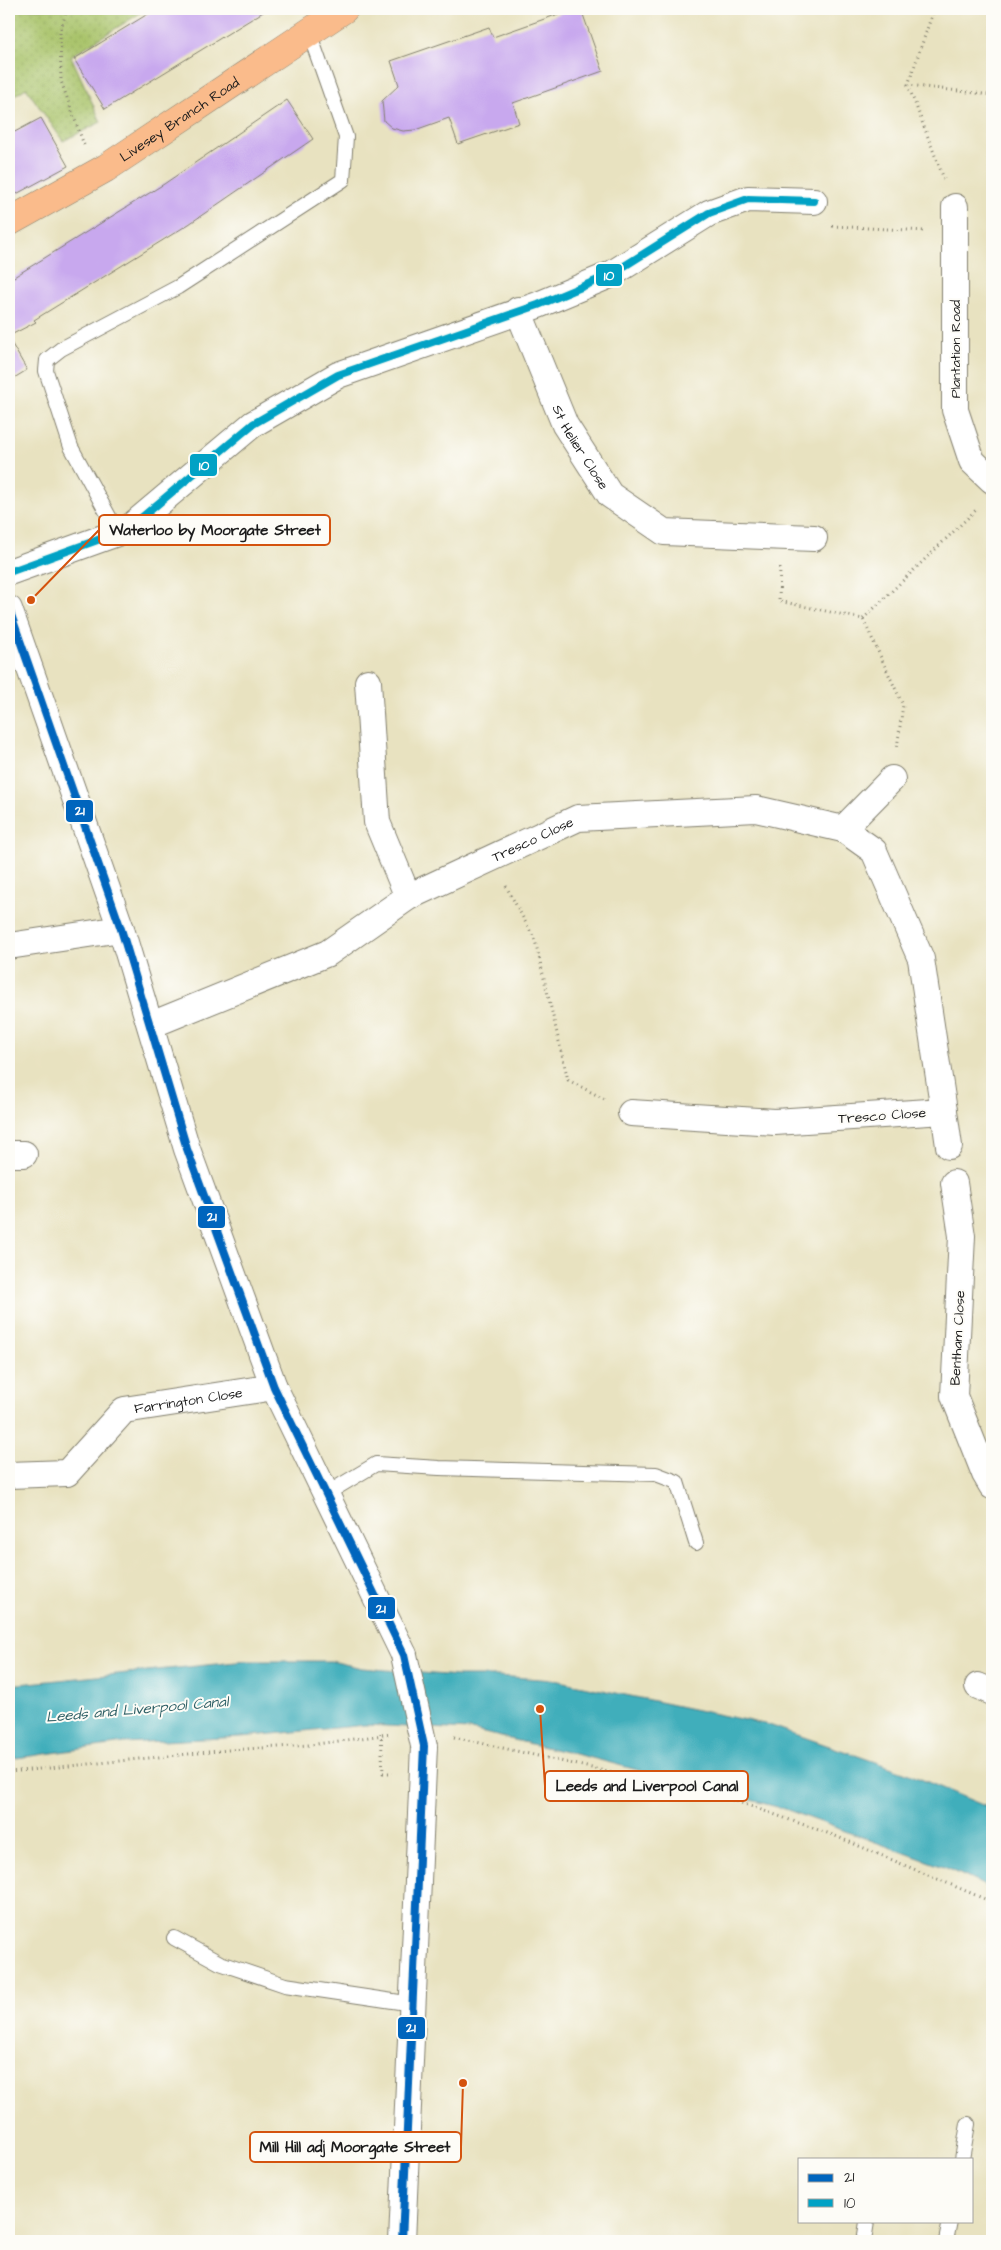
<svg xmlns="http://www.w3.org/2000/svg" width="1001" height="2250" font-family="'Architects Daughter',sans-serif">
<defs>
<pattern id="grass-dots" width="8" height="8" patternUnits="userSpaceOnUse" patternTransform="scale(1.25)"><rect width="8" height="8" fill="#a8c369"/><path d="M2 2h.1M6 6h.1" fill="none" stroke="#90a75a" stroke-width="1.8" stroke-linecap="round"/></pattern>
</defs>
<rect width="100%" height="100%" fill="#fdfcf7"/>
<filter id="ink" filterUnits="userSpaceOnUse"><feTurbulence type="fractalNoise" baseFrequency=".02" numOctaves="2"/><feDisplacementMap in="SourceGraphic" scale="10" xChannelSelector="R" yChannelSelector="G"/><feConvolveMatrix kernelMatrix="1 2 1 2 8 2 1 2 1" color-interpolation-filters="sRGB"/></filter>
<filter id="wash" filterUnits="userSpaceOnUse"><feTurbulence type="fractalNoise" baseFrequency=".0096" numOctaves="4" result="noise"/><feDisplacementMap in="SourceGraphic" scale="20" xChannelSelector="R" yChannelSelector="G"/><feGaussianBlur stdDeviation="1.12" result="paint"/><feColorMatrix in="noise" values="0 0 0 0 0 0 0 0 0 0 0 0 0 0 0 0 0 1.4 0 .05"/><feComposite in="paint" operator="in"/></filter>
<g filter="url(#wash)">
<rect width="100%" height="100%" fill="#e8e2c0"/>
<path fill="url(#grass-dots)" stroke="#627042" d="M9,9H147L71,56L101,122L63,141L26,88L9,99Z"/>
<path fill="#3faebb" stroke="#2e656c" d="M246,1661H331L362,1668L457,1676H497L554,1680L769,1725L904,1772L992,1809V1889L949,1869L785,1809L592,1758L471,1730L366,1725L241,1737L124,1743L9,1759V1685Z"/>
<g id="blocks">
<path fill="#c8a8ee" d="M156,9H268L105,109L74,59Z
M573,9H581L603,71L513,103L519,123L458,144L449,118L415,130L403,131L392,128L384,121L382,101L399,85L391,61L489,27L493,37Z
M287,100L313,139L189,224L34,320L36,322L9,336V280L164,184Z
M41,118L68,166L9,198V135Z
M9,339L27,370L9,381Z"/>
</g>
</g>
<g filter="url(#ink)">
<use href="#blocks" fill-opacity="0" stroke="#827f6e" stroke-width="1"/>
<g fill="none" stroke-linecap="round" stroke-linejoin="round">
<defs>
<path id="lane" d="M118,533L71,447L46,371L47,360L61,349L178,287L343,180L346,137L309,32
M326,1494L376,1464L439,1468L656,1474L677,1482L696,1543
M174,1938L220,1963L285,1985L413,2004
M962,2159L968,2124
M864,2241L867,2222
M946,2241L950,2221"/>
<g id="street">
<path d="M955,207V410L972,461L992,480"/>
<path id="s1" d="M518,310L565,425L610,495L664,532L814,538"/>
<path d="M9,572L128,529L253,424L338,375L538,305L610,275L709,213L748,199L814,201"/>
<path d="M9,609L121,929L187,1149L274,1387L404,1655"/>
<path d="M368,682L377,822L408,897"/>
<path d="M843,829L892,779"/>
<path d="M9,946L121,929"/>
<path id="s2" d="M151,1025L328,953L408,897L578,818L756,809L843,829L874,851L921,959L944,1111L775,1122L631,1113"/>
<path d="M944,1111L949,1146"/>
<path d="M9,1154H24"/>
<path d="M954,1183L962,1236L954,1396L985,1474L992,1486"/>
<path id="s3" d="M9,1475L67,1473L124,1410L274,1387"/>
<path d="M978,1686L992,1692"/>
<path d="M402,2241L424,1746"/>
</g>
<g id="primary">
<path id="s4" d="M9,222L106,168L344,9"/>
</g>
</defs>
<use href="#lane" stroke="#827f6e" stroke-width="16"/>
<use href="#street" stroke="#827f6e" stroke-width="28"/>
<use href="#primary" stroke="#827f6e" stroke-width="29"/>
<path stroke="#827f6e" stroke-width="3" stroke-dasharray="1 4" stroke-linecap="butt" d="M67,9L60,32L61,81L84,145
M908,85L934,9
M944,179L908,85L992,95
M832,226L925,231
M780,568L779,601L863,619L903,705L897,748
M863,619L978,508
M506,886L535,940L568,1080L604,1099
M381,1733L383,1773H393
M454,1737L733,1800L833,1835L992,1902
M9,1772L229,1750L309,1745L391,1734"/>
<use href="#lane" stroke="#fff" stroke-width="14"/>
<use href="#street" stroke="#fff" stroke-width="26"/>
<use href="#primary" stroke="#fabb8b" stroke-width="28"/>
<defs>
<path id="street-bridge" d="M404,1655L424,1746"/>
</defs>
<use href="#street-bridge" stroke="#827f6e" stroke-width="28" stroke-linecap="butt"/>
<use href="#street-bridge" stroke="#fff" stroke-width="26"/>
<defs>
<path id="bus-1" d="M9,609L121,929L187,1149L274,1387L404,1655L424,1746L402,2241"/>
<path id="bus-2" d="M9,572L128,529L253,424L338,375L538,305L610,275L709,213L748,199L814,201"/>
</defs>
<use href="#bus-1" stroke="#fdfcf7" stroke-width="11"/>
<use href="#bus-2" stroke="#fdfcf7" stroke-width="11"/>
<use href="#bus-1" stroke="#0065bd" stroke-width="8"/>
<use href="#bus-2" stroke="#01a2c5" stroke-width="8"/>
</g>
</g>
<g text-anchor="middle" stroke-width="4" stroke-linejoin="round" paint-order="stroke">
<g font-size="14" fill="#1c1c1c" stroke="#fdfcf7">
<text dy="5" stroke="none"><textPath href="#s4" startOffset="199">Livesey Branch Road</textPath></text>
<text transform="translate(955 349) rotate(-90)" y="5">Plantation Road</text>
<text dy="5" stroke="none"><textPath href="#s1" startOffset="151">St Helier Close</textPath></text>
<text dy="5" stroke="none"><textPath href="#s2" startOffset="426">Tresco Close</textPath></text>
<text transform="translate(882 1115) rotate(-4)" y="5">Tresco Close</text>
<text transform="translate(957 1338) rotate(-87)" y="5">Bentham Close</text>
<text dy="5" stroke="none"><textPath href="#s3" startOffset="208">Farrington Close</textPath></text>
</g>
<g font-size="15" font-style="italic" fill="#2c5e64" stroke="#fdfcf7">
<text transform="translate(137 1709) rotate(-5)" y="5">Leeds and Liverpool Canal</text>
</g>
</g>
<path fill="none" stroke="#d4530e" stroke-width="2" d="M31 600L99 530M540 1709L545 1786M463 2083L461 2147"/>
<g fill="#d4530e" stroke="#fdfcf7" stroke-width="2">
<circle cx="31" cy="600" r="5"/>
<circle cx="540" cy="1709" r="5"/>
<circle cx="463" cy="2083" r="5"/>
</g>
<g fill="#fdfcf7" stroke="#d4530e" stroke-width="2">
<rect x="99" y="515" width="231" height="30" rx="5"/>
<rect x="545" y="1771" width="203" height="30" rx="5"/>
<rect x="250" y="2132" width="211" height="30" rx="5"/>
</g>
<g font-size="15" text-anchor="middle" font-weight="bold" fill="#1c1c1c">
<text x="215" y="535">Waterloo by Moorgate Street</text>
<text x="647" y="1791">Leeds and Liverpool Canal</text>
<text x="355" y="2152">Mill Hill adj Moorgate Street</text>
</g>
<g stroke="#fdfcf7" stroke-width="2">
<rect x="595" y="263" width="28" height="24" rx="5" fill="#01a2c5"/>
<rect x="189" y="453" width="29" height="24" rx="5" fill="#01a2c5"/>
<rect x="65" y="799" width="29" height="24" rx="5" fill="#0065bd"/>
<rect x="197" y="1205" width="29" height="24" rx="5" fill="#0065bd"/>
<rect x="367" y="1596" width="29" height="24" rx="5" fill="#0065bd"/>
<rect x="397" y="2016" width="29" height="24" rx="5" fill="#0065bd"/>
</g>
<g font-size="14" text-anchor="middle" font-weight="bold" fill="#fff">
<text x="609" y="280">10</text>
<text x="204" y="470">10</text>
<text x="80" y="815">21</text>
<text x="212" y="1221">21</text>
<text x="381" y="1613">21</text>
<text x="411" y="2032">21</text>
</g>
<rect width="1001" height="2250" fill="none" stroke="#fdfcf7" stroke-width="30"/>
<rect x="798" y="2158" width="175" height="65" fill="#fdfcf7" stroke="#a3a29f"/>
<rect x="808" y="2174" width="25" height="8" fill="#0065bd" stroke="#a3a29f"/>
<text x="844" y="2182" font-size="15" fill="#1c1c1c">21</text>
<rect x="808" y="2199" width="25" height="8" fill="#01a2c5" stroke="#a3a29f"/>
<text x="844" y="2208" font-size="15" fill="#1c1c1c">10</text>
</svg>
